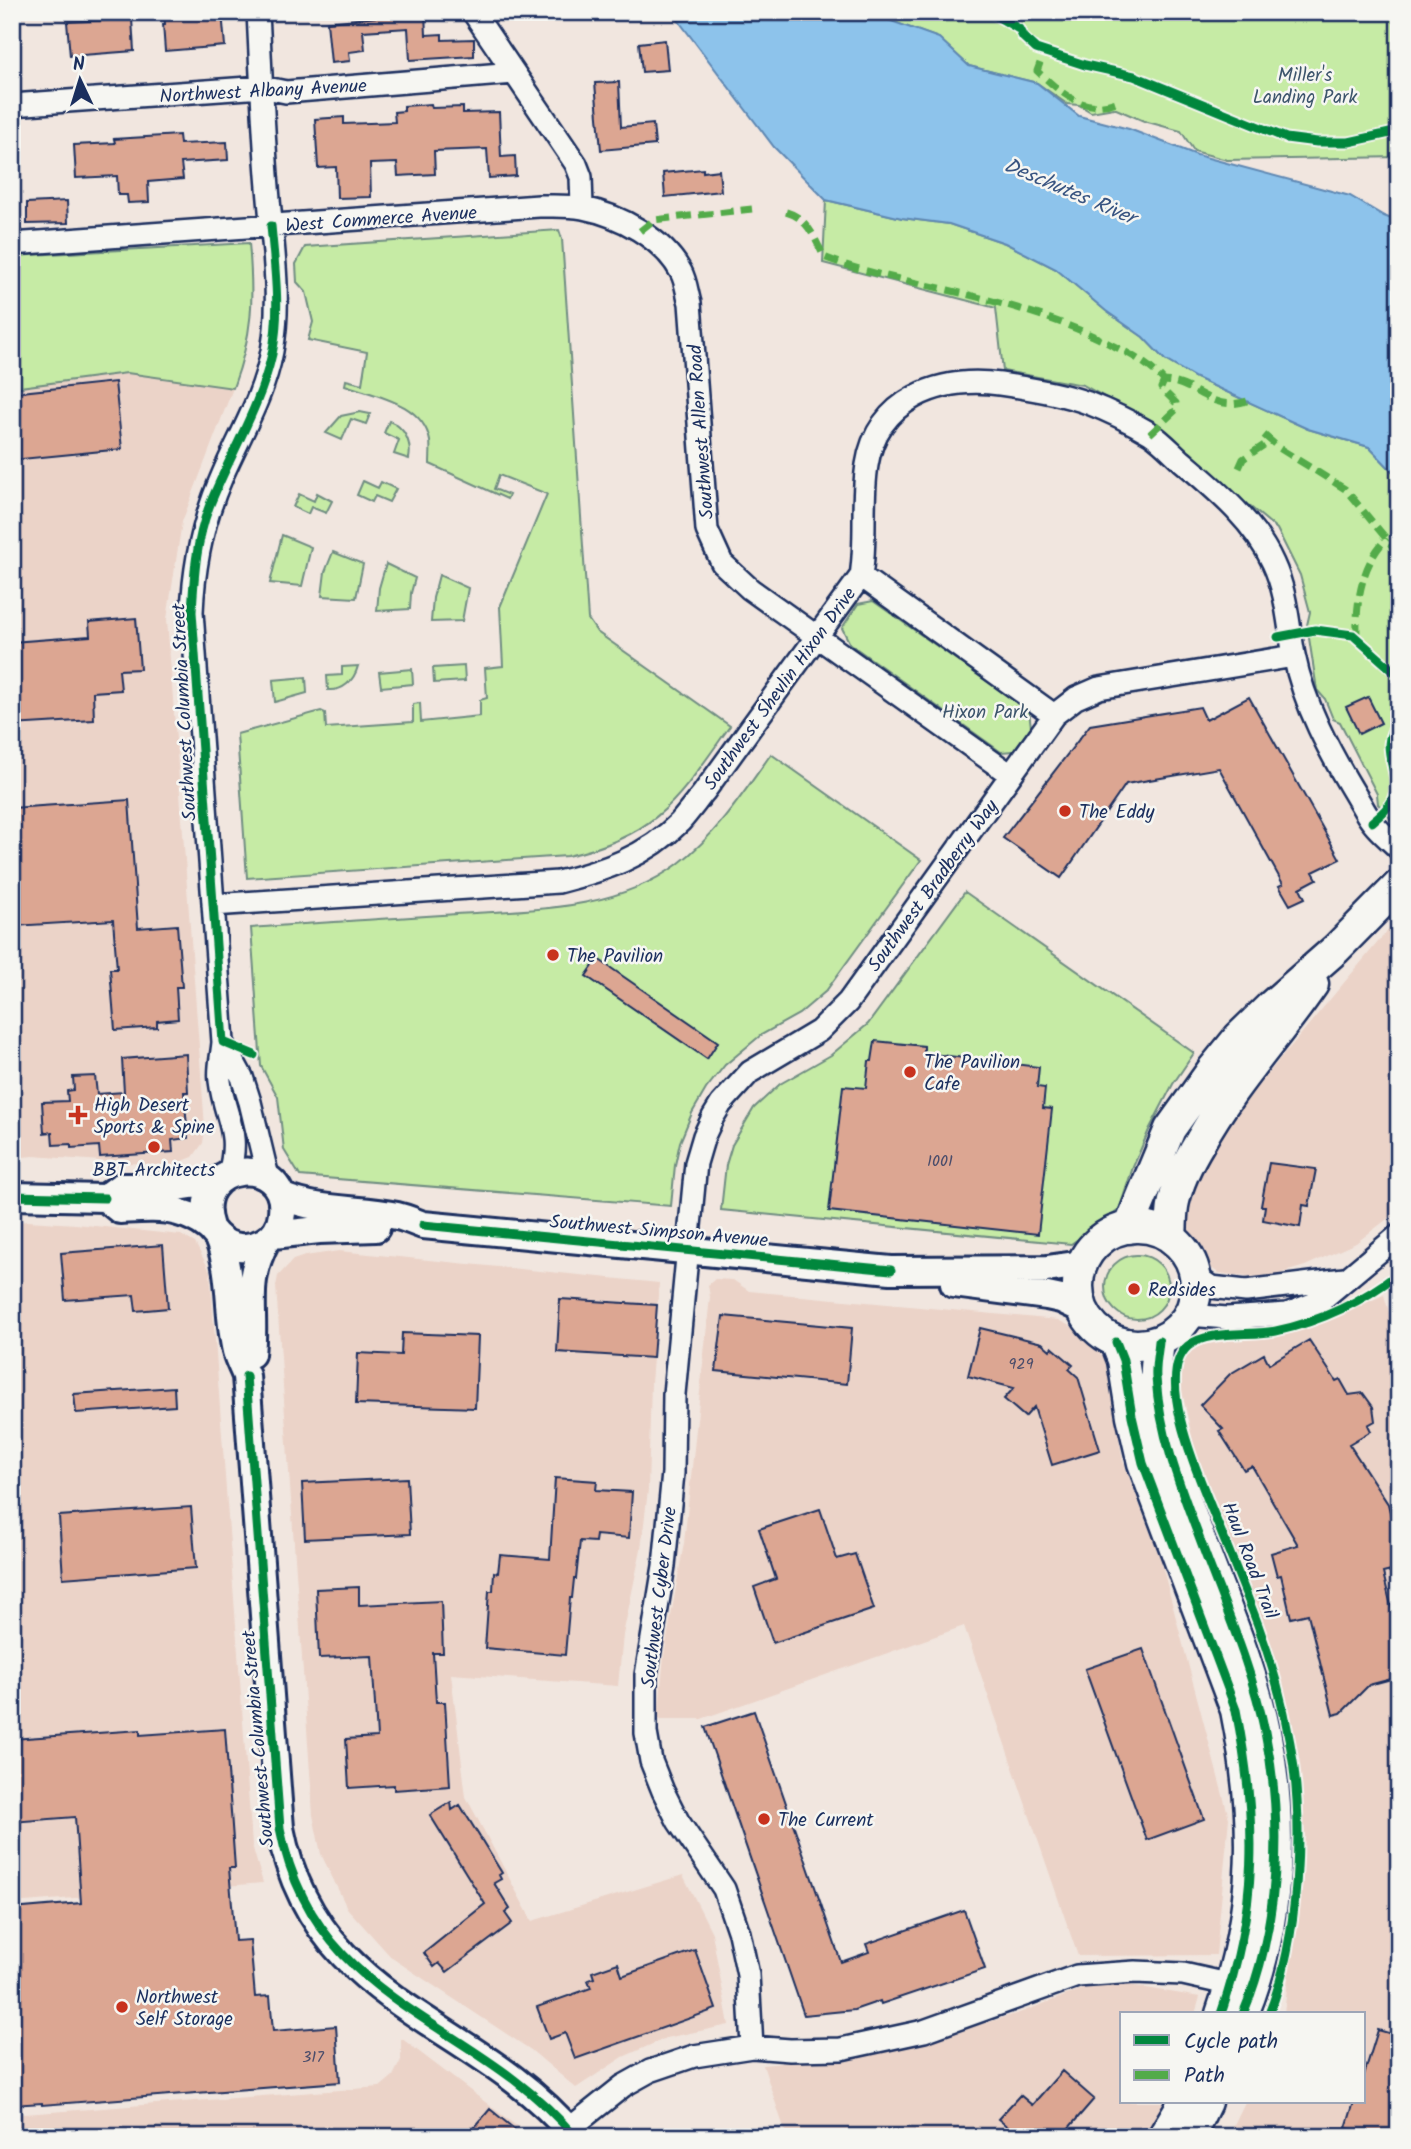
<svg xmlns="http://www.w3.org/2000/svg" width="1411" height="2149" font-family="Kalam,sans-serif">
<rect width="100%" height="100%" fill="#f1e6df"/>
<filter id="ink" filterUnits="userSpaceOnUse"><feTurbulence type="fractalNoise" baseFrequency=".0143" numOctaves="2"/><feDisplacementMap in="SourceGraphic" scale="14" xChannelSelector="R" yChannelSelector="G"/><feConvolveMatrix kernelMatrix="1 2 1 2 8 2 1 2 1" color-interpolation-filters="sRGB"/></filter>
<g filter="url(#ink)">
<path fill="#ebd3c8" d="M128,373L233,388L182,522L167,619L205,1127L203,1143L193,1157L170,1166L33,1156L12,1158V388Z
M1399,917V1210L1356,1243L1305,1266L1275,1275L1248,1277L1219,1273L1206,1265L1190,1237L1186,1217L1193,1191L1230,1119Z
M27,1221L76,1224L181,1235L195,1243L210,1271L252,1845L263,1883L12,1903V1223Z
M339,1251L659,1283L651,1383L648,1490L641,1549L623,1635L618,1686L451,1674L466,1797L532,1921L683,1875L712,1933L729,2025L666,2038L623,2057L576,2088L531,2050L392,1958L347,1908L321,1854L313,1815L276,1286L278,1276L293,1260L305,1256Z
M715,1279L733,1280L749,1291L1058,1320L1072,1327L1084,1340L1105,1358L1123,1461L1160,1558L1229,1818L1216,1955L1078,1956L964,1626L701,1719H658L664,1655L684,1543L710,1297L708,1285Z
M1384,1295L1399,1348V2137H1228L1245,2102H1364V2014H1284L1305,1834L1294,1736L1272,1652L1194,1447L1181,1386L1182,1368L1185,1360L1192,1350L1202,1345L1281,1333L1323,1322Z
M1128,1985L1200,1997L1195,2014H1122V2102H1166L1160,2119L1144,2137H787L763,2065L888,2052L1019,2013L1085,1988Z
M401,2038L531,2137H12V2115L380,2087L393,2076L401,2060Z"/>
<path fill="#c6eba5" stroke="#708d82" stroke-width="2" d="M883,12H1389L1399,20V157L1227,160L1194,151L1181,131L1144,121L1114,108L1091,112L1079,105L1067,104L1037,83L969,66L939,38L883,18Z
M826,200L902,218L949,224L1005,243L1056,269L1106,311L1143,337L1165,360L1196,378L1308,429L1369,447L1399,478V828L1378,804L1377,794L1340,722L1333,719L1325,699L1317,690L1307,625L1310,612L1300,575L1277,529L1146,420L1083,385L1003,371L996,308L823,263Z
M559,230L562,239L588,619L597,632L730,726C679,797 659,836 567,856L247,878L237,734L321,711L325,713L326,728L413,722V704L420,703L421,722L480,716V700L487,698L485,668L503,666L500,607L547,494L499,475L494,489L509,495L507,499L430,464C430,456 431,448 430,441C423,403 376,396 345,385L346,380L362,384L367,352L308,340L313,322L306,292L297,282L296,264L305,247Z
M249,243C254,300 253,334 233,388L127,373L12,388V256Z
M360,412L370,414L366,424L351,419L342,440L326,433L341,416Z
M389,421C405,427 412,443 409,459L394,454L399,440L384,433Z
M363,481L378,488L381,482L396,489L389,502L375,496L372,502L357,495Z
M317,493L332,501L326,513L311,507L308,514L293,507L299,494L314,501Z
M282,535L311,547L302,586L270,583Z
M333,552L363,564L356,598L322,596L325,572Z
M386,564L415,578L411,593L410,609L377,611L379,588Z
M439,575L468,588L462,621L431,622L433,598Z
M873,601L1029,711L1031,727L1013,751L1001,752L850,644L842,628L858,604Z
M358,666C354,681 343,691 328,690L327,676L342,675V667Z
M464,666L465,681L434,683L433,668Z
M412,669L413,684L381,687L379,672Z
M306,677L307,693L275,702L273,680Z
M771,754L921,860L826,991L799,1014L761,1035L725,1065L706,1089L692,1113L680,1142L675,1165L671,1206L300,1176L284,1150L278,1097L261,1066L251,928C314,923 378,919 442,915C522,909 611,914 678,864C717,834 743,794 771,754Z
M965,892L1194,1053L1173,1084L1149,1130L1133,1167L1119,1210L1071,1244L721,1210L726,1165L732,1145L754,1108L780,1084L831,1055L868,1024Z
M1105 1287a32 32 0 1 1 64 0a32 32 0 1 1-64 0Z"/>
<path fill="#8dc3eb" stroke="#5f88b3" stroke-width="2" d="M672,12H866L939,38L969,66L1037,83L1079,116L1129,129L1197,155L1350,196L1384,216L1399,222V478L1369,447L1308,429L1196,378L1165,360L1143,337L1106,311L1056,269L1005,243L949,224L902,218L826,200L774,147Z"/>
<path fill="#dca692" stroke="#1b2f5e" stroke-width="2" d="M164,12H222L225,46L165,51L163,24H165Z
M388,12H425L426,35L442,34V40L474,39V56L410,60L408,28L363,31L365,50L349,52L350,61L331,63L327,22L388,16Z
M132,19L134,51L70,56L67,22Z
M665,40L668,70L642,72L639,43Z
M619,82L621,127L653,124L655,145L601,150L595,83Z
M431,104L432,108L463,107V113L499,112L501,157L515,156L516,176L489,178L487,149L434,151L435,174L398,176L397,163L370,164L371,197L337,198L336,167L318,168L315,119L344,117V124L395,122L394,112L404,111V106Z
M179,135L180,144L227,142L228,160L181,163L183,179L148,182L149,202L128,203L127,195H118L117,176L76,178L74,145L115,143L114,139Z
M703,169V172L719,170L721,191L665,197L663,173Z
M67,201L68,223L27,224V203Z
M115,382L122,449L12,460V393Z
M136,618L140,669L119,670L121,690L93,692L94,720L12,725V642L90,636L89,622Z
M1249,697L1340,859L1313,872L1317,879L1300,888L1305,898L1290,905L1279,886L1283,884L1219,768L1126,784L1061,878L1003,838L1090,725L1200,707L1206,720Z
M1368,697L1381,723L1359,734L1346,707Z
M129,800L138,928L177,925L182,987H176L178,1019L157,1021V1027L115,1030L110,969H117L113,920L14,926L12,808Z
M598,959L718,1042L707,1059L586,976Z
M875,1041L924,1046V1053L1039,1067L1037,1087L1045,1088L1043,1108L1052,1109L1038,1234L829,1211L843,1086L866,1088L869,1061H872Z
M186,1054L188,1092H184L188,1138L172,1140L173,1152L100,1157L99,1146L71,1148V1144L53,1145L52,1132L44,1133L42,1102L68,1101L67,1091L74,1090L73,1077L95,1076L97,1094L124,1092L122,1059Z
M1269,1163L1316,1169L1309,1206L1303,1205L1300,1227L1263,1220L1265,1206H1261Z
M163,1245L168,1308L136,1311L134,1295L65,1300L61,1253Z
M560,1299L657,1305L653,1358L557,1352Z
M723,1316L852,1328L847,1384L716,1371Z
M980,1328L1042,1343L1050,1350L1052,1347L1073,1365L1069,1369L1078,1377L1100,1450L1052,1465L1034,1407L1025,1417L1004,1399L1014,1388L968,1376Z
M402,1333L478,1336L475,1408L356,1404L358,1353L401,1355Z
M1309,1340L1336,1381L1340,1379L1349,1395L1363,1393L1373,1407L1375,1421L1368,1425L1371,1431L1349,1444L1388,1504L1399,1549V1569L1383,1573L1399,1639V1677L1369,1685L1341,1713L1333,1715L1308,1614L1291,1618L1281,1575L1277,1576L1271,1553L1298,1545L1252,1466L1244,1470L1219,1431L1223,1429L1200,1405L1230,1374L1264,1354L1269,1364Z
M174,1387L175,1406L76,1413L74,1394Z
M407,1478L410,1534L305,1539L302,1483Z
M555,1478L597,1481L596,1490L632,1492L629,1538L596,1535L595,1542L580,1541L576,1579H574L572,1598H570L565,1655L485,1648L489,1591H493L494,1572L498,1573L500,1555L550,1559Z
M191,1507L196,1568L63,1578L59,1516Z
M820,1509L837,1559L855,1554L874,1609L773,1643L754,1587L776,1579L759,1529Z
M359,1587V1605L441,1601L443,1653H433L436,1702H445L450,1786L394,1790V1785L349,1788L346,1739L377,1737L372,1656L319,1658L316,1589Z
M1143,1649L1204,1819L1147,1840L1085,1669Z
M754,1711L841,1962L869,1952L866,1944L964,1910L985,1969L881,2004L880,2001L854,2010L804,2015L705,1727Z
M225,1729L235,1868H229L235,1941L250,1940L255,1997L270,1996L273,2031L336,2026L340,2082L42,2105V2103L12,2105V1909L81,1903L75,1817L12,1822V1739L140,1730V1735Z
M451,1802L452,1810L460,1805L502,1873L499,1875L501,1879L494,1883L510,1909L505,1913L512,1923L447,1972L439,1963L434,1967L424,1953L485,1904L430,1815Z
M695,1950L716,2009L575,2059L565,2033L549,2039L537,2007L591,1988L588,1980L594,1978L592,1972L618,1963L622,1976Z
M1378,2030L1399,2036V2125L1395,2137H1376L1346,2128L1354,2102H1364V2075Z
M1062,2071L1094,2099L1061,2137H1001L1009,2128L998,2119L1020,2095L1032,2105Z
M490,2109L524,2137H485L474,2128Z"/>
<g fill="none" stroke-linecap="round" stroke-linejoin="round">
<defs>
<path id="minor" d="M473,12L576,164L581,177L582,207
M12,105L262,87L286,92L514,73
M12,244L539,206C553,206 569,205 583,208C619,215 663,238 681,272C686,281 687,293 690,303L707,530L722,563L750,589L1011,775
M861,576L1054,715
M213,905L558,882C603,871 646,857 680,822C688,813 696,802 704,792L861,576C867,539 861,502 867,465C877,399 940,376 1000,384C1028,388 1060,393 1088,403C1106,410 1133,423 1150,433C1161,440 1172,452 1182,461C1216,490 1254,521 1273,563C1287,593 1288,624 1294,655C1304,705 1330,753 1356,796C1361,804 1366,815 1373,823C1380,832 1390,840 1399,849
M223,1042L242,1077L250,1102L268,1177
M229,1174C241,1130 225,1121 220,1081C218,1069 222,1055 223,1042L192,612C194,563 203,519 223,474C241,433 264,395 272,351C282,297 272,241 268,187C263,129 261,71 258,12
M1195,1276L1211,1287L1246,1291L1344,1279
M1189,1315L1227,1318L1287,1314L1320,1301L1399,1235
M752,2047L748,1975L739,1933L724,1889L678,1821L663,1791L651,1761L646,1733V1675L664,1566L673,1473L674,1394L696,1163L704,1136L713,1117L721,1104L750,1072L819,1031L848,1002L1054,715L1076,698L1099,688L1294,656
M559,2137L623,2086L650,2071L694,2056L752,2047L790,2050L841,2049L924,2031L1077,1976L1135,1972L1183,1974L1241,1987"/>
<path id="tertiary" d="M12,1196L105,1198L120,1210C139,1209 160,1207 178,1212C189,1215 198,1219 207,1226C212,1229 214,1234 218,1237C230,1249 248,1250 263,1242C274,1237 281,1225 282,1213C289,1152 187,1160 210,1227
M281,1196C319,1212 357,1208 397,1216C406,1218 415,1222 423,1225L891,1270L1047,1269L1082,1264
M105,1198L120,1187H178L218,1181
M273,1235L319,1230L376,1228
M218,1238C233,1274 227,1313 236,1351C238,1359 243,1368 246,1376L280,1828C314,2007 475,2017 575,2137
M954,1284L1047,1296L1061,1299L1082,1309
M251,1354C256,1310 243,1284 266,1241"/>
<path id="secondary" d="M1078 1286a59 59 0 1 1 118 0a59 59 0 1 1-118 0Z
M1129,1228L1170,1129L1213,1069L1239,1037L1271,1006L1336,949L1399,885
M1171,1238C1172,1226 1171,1213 1174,1201C1179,1179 1189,1160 1200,1142C1232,1084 1276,1038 1313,984
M1159,1341C1158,1353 1155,1366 1156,1378C1160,1440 1185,1499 1206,1556C1228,1614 1253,1672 1265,1732C1284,1824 1279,1928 1243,2014
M1116,1342L1123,1360L1132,1416L1143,1463L1236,1710C1258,1820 1258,1907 1221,2014
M1163,2137L1184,2102
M1189,2137L1206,2102"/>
</defs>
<use href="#minor" stroke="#1b2f5e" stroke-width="26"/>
<use href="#tertiary" stroke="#1b2f5e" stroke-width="32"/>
<use href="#secondary" stroke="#1b2f5e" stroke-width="35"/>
<use href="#minor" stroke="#f6f6f2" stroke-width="21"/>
<use href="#tertiary" stroke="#f6f6f2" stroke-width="26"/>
<use href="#secondary" stroke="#f6f6f2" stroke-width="30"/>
<path stroke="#52ab49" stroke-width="7" stroke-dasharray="14 7" stroke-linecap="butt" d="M1040,63L1037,71C1063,94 1083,115 1119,101
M786,212C808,218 814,237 824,257C864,273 906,280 948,290C1001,302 1053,317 1102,340C1124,351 1148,362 1164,381
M640,231L654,220L752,209
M1150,434L1177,409L1176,403L1161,388L1164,381C1196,382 1211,413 1247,401
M1264,435L1279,448L1345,489L1399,554
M1239,468L1243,459L1270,441
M1353,635L1357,632C1356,599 1363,562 1387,538"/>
<defs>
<path id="cycleway" d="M990,12L1019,29L1023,37L1036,49L1085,65L1134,76L1286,138L1317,142H1349L1399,131
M1278,637L1315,630L1353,635L1399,676
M1372,822C1379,816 1387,810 1391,802C1406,775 1374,747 1399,723
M254,1055L223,1042L192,612C194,576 196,541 209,507C229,456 260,408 272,354C281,312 275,269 271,226
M12,1196L105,1198
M423,1225L891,1270
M1159,1341C1158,1353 1155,1366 1156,1378C1160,1440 1185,1499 1206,1556C1228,1614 1253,1672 1265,1732C1284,1824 1279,1928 1243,2014
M1116,1342L1123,1360L1132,1416L1143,1463L1236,1710C1258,1820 1258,1907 1221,2014
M246,1376L280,1828C314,2007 475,2017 575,2137
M1269,2014C1299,1939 1305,1822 1290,1743C1283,1703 1272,1663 1258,1625C1245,1590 1231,1556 1217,1522C1203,1486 1152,1377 1188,1346C1207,1330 1251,1336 1276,1331C1322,1321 1362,1302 1399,1273"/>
</defs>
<use href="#cycleway" stroke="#f6f6f2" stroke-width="13"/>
<use href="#cycleway" stroke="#00873e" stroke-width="9"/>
</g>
</g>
<g fill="#c8321e" stroke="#f6f6f2" stroke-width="2.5">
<circle cx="1065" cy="811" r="7"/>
<circle cx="553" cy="955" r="7"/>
<circle cx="910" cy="1072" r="7"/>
<path d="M74.5 1104.5h7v7h7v7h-7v7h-7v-7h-7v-7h7z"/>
<circle cx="154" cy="1147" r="7"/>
<circle cx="1134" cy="1289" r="7"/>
<circle cx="764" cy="1819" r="7"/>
<circle cx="122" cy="2007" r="7"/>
</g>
<g text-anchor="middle" stroke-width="5" stroke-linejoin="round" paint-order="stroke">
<g font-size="16" fill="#4b4d6b">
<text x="940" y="1166">1001</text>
<text x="1021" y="1369">929</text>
<text x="313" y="2062">317</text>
</g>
<g font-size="19" fill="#3d556c" stroke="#f6f6f2">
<text x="1305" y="81">Miller's<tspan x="1305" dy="22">Landing Park</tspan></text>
<text x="985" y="718">Hixon Park</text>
</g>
<g font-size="19" fill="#1b2f5e" stroke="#f6f6f2">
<text transform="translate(263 90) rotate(-3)" y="7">Northwest Albany Avenue</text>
<text transform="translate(381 218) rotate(-4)" y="7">West Commerce Avenue</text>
<text transform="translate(700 432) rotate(-94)" y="7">Southwest Allen Road</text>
<text transform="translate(779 688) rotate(-54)" y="7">Southwest Shevlin Hixon Drive</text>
<text transform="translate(183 712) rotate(-93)" y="7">Southwest Columbia Street</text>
<text transform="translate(932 885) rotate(-54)" y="7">Southwest Bradberry Way</text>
<text transform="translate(659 1230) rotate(5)" y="7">Southwest Simpson Avenue</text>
<text transform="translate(1251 1560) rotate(69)" y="7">Haul Road Trail</text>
<text transform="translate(658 1597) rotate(-83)" y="7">Southwest Cyber Drive</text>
<text transform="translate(257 1739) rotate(-95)" y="7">Southwest Columbia Street</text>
</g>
<g font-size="19" fill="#1b2f5e" stroke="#f6f6f2" text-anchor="start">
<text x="1079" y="818">The Eddy</text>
<text x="567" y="962">The Pavilion</text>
<text x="924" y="1068">The Pavilion<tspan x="924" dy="22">Cafe</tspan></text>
<text x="94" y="1111">High Desert<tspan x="94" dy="22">Sports &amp; Spine</tspan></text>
<text x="154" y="1176" text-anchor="middle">BBT Architects</text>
<text x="1148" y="1296">Redsides</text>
<text x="778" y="1826">The Current</text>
<text x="136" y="2003">Northwest<tspan x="136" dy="22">Self Storage</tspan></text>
</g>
<g font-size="21" font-style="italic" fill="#385481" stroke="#f6f6f2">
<text transform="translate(1070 191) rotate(23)" y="7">Deschutes River</text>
</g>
</g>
<rect width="1411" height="2149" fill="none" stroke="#f6f6f2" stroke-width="42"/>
<rect x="21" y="21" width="1369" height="2107" fill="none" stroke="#1b2f5e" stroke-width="2.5" filter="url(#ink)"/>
<rect x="1120" y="2012" width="245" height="91" fill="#f6f6f2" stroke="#9ea6b7" stroke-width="2"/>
<rect x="1134" y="2035" width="35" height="10" fill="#00873e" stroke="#9ea6b7" stroke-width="2"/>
<text x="1184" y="2048" font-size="21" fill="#1b2f5e">Cycle path</text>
<rect x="1134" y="2070" width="35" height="10" fill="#52ab49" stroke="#9ea6b7" stroke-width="2"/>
<text x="1184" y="2082" font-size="21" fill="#1b2f5e">Path</text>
<g transform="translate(80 80) rotate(356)" stroke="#f6f6f2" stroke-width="5" paint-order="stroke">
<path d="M0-5L12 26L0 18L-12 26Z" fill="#1b2f5e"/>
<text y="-10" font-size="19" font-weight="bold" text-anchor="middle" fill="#1b2f5e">N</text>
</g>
</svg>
